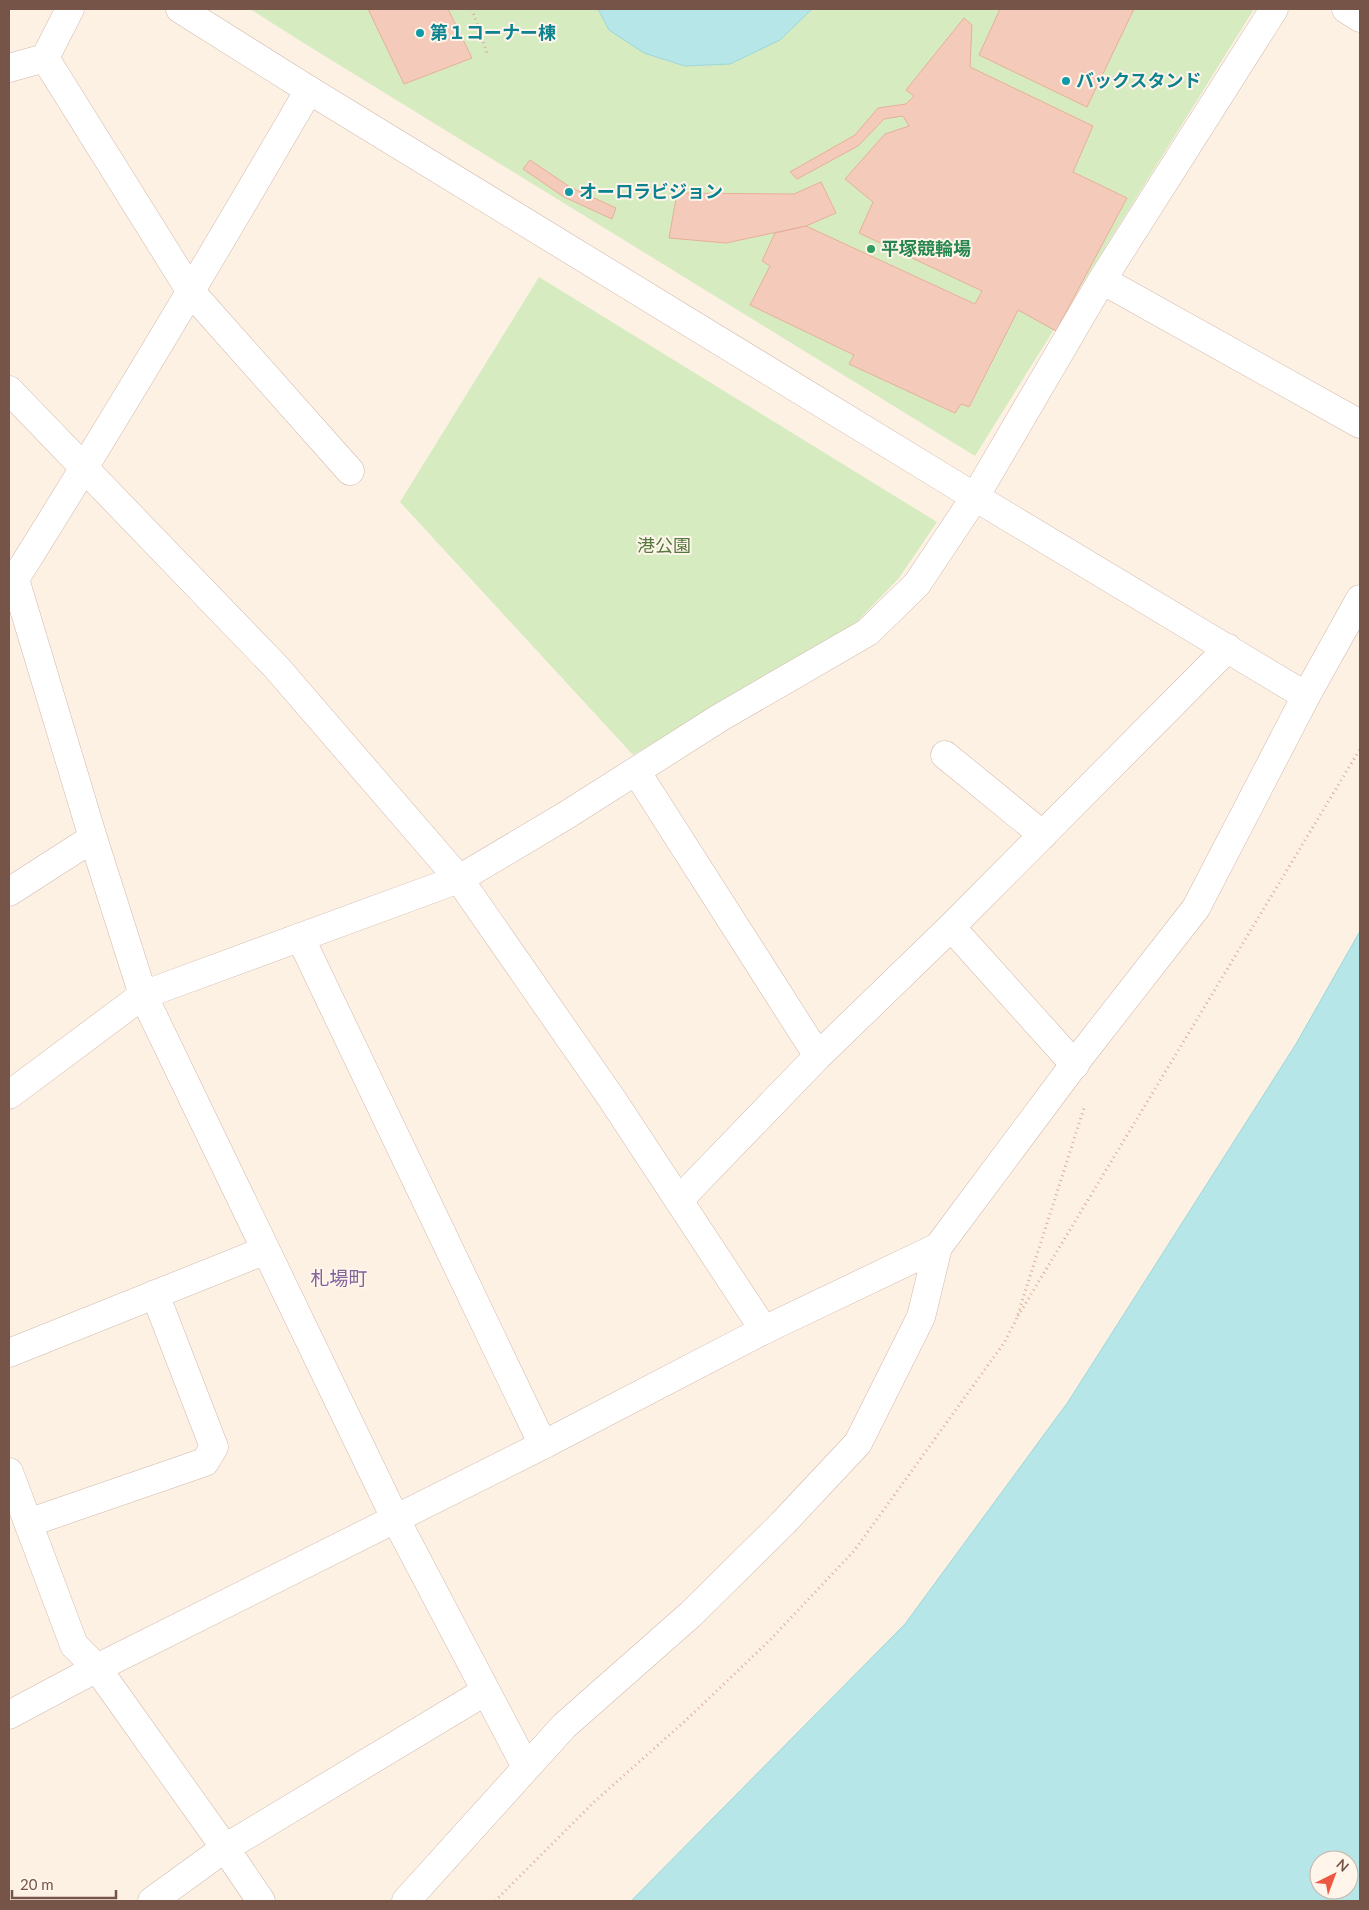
<svg xmlns="http://www.w3.org/2000/svg" width="1369" height="1910" font-family="Lato,'Noto Sans JP',sans-serif">
<rect width="100%" height="100%" fill="#fdf1e4"/>
<path fill="#d7ebc1" d="M250,9H1254L975,456L302,42Z
M539,277L937,522L899,578L855,624L633,755L400,502Z"/>
<path fill="#b7e6e8" stroke="#9dd7da" fill-rule="evenodd" d="M598,9H812L780,40L730,64L685,66L644,53L609,30Z
M1360,931V1901H631L905,1624L1068,1402L1296,1044ZM1319,1860H1349V1890H1319Z"/>
<path fill="#f4cbba" stroke="#e7af9a" d="M368,9H448L472,58L404,84Z
M1000,9H1134L1087,107L979,55Z
M964,18L972,25L970,67L1093,126L1073,172L1127,198L1056,331L1018,310L969,407L961,404L955,413L849,364L854,355L750,305L770,266L762,261L775,233L806,226L975,304L982,291L859,233L873,202L845,179L885,134L909,126L903,116L884,119L858,146L797,179L790,172L855,135L878,108L906,104L914,96L906,90Z
M530,160L570,187L616,208L612,219L564,197L523,169Z
M821,182L836,213L806,226L726,243L669,238L677,193L794,194Z"/>
<g fill="none" stroke-linecap="round" stroke-linejoin="round">
<defs>
<path id="minor" d="M1346,9L1360,18
M45,58L191,292L350,471
M9,68L45,58L70,9
M309,90C213,255 116,418 15,579L93,838L143,995L395,1518L526,1767
M1102,280L1360,424
M9,390L277,668L459,879L612,1099L764,1330
M945,755L1043,835
M636,771L818,1056
M9,892L93,838
M951,927L1075,1065
M300,937L543,1445
M9,1095L143,995L459,879L565,816L721,717L868,632L917,584L975,497L1102,280L1274,9
M679,1200L818,1056L951,927L1228,648
M9,1353L266,1250
M9,1472L74,1645L97,1668L225,1848L261,1901
M28,1523L205,1462L214,1447L155,1294
M152,1901L225,1848L486,1691
M406,1901L564,1726L691,1614L783,1523L858,1443L921,1317L938,1247L1082,1054L1196,908L1306,696L1360,599"/>
<path id="tertiary" d="M180,9L309,90L975,497L1306,696
M9,1715L97,1668L543,1445L764,1330L938,1247"/>
</defs>
<use href="#minor" stroke="#d1b9ac" stroke-width="29"/>
<use href="#tertiary" stroke="#d1b9ac" stroke-width="29"/>
<path stroke="#d9ae9d" stroke-width="3" stroke-dasharray="1 4" stroke-linecap="butt" d="M472,9L488,56
M1018,1316L1360,749
M495,1901L594,1802L684,1722L768,1642L854,1551L1004,1343L1016,1320L1085,1105"/>
<use href="#minor" stroke="#fff" stroke-width="28"/>
<use href="#tertiary" stroke="#fff" stroke-width="28"/>
</g>
<g fill="#0f9aa8" stroke="#fff5eb" stroke-width="2">
<circle cx="420" cy="33" r="5"/>
<circle cx="1066" cy="81" r="5"/>
<circle cx="569" cy="192" r="5"/>
</g>
<circle fill="#2e9e5b" stroke="#fff5eb" stroke-width="2" cx="871" cy="249" r="5"/>
<g text-anchor="middle" stroke-width="4" stroke-linejoin="round" paint-order="stroke">
<g font-size="18" font-weight="bold" fill="#0d838f" stroke="#fff5eb" text-anchor="start">
<text x="430" y="39">第１コーナー棟</text>
<text x="1076" y="87">バックスタンド</text>
<text x="579" y="198">オーロラビジョン</text>
</g>
<g font-size="18" font-weight="bold" fill="#27864d" stroke="#fff5eb" text-anchor="start">
<text x="881" y="255">平塚競輪場</text>
</g>
<g font-size="18" fill="#54773d" stroke="#fff5eb">
<text x="664" y="552">港公園</text>
</g>
<g font-size="19" fill="#82639b" stroke="#fff5eb">
<text x="339" y="1285">札場町</text>
</g>
</g>
<rect width="1369" height="1910" fill="none" stroke="#775448" stroke-width="20"/>
<g transform="translate(1334 1875) rotate(42)"><circle r="24" fill="#fff5eb" stroke="#c9b5aa"/>
<path d="M0-4L9 19L0 12L-9 19Z" fill="#ed5843"/>
<text y="-8" font-size="14" font-weight="bold" text-anchor="middle" fill="#775448">N</text>
</g>
<path d="M12 1890v8h104v-8" fill="none" stroke="#775448" stroke-width="2.5"/>
<text x="20" y="1890" font-size="15" fill="#775448" stroke="#fff5eb" stroke-width="4" paint-order="stroke">20 m</text>
</svg>
